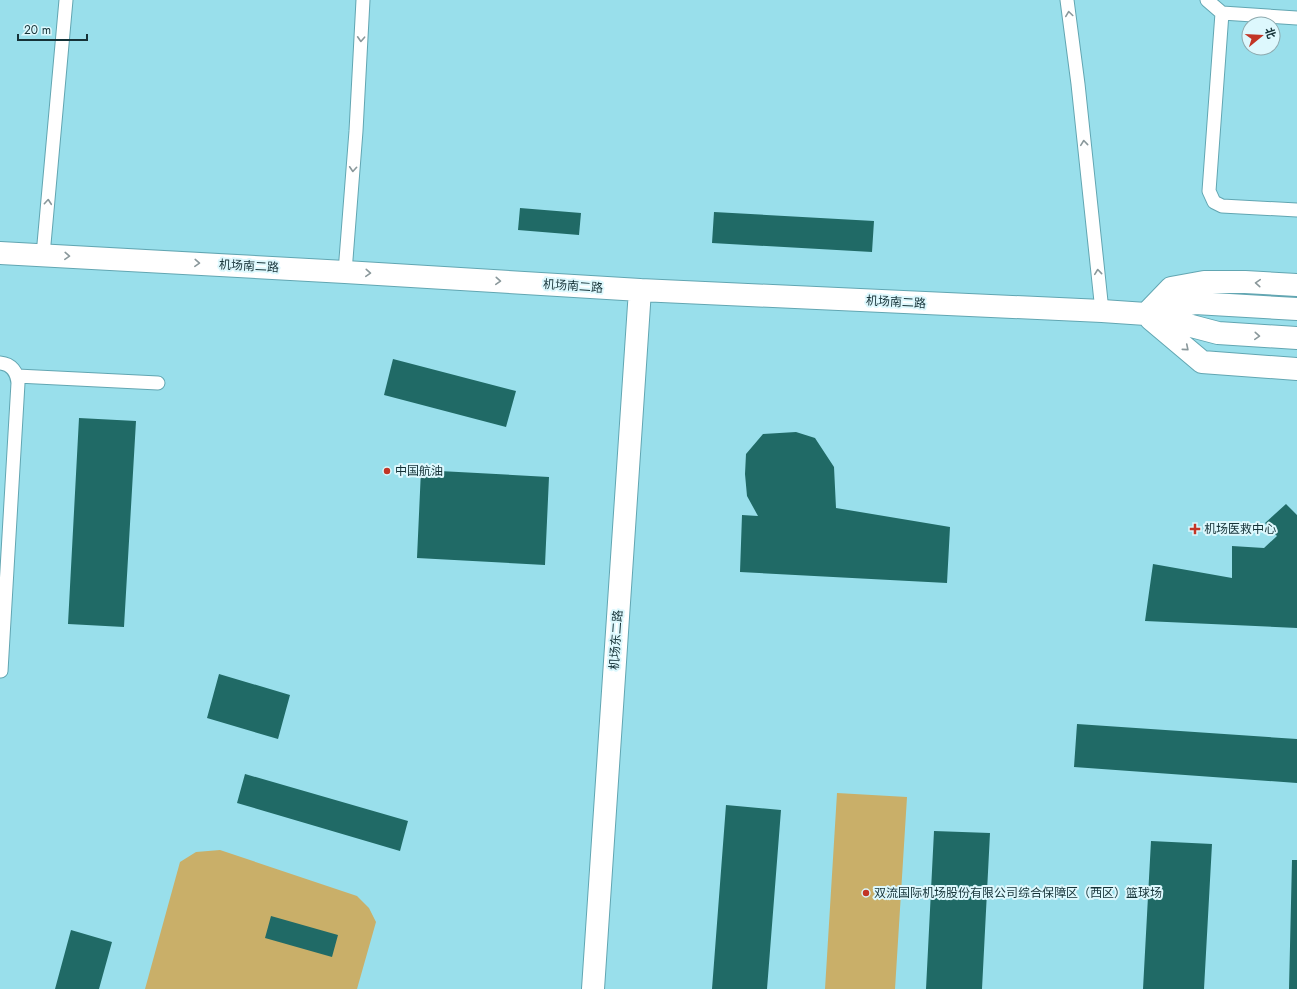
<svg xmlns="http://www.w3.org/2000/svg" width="1297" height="989" font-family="Jost,'Noto Sans SC',sans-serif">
<rect width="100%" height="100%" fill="#99dfeb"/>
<path fill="#c9af69" d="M837,793L907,797L895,989H825Z
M220,850L357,896L369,908L376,922L357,989H145L180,862L196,852Z"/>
<path fill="#206a66" d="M520,208L581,213L579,235L518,230Z
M714,212L874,221L872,252L712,243Z
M393,359L516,391L506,427L384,395Z
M79,418L136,421L124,627L68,624Z
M796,432L815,438L834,467L836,508L950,527L947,583L740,572L742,515L758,516L747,496L745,474L746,454L763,434Z
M421,470L549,477L545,565L417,558Z
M1286,504L1297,515V628L1145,621L1153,564L1232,578V546L1264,548L1277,536L1265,523Z
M219,674L290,695L278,739L207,718Z
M1077,724L1297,739V783L1074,767Z
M245,774L408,821L400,851L237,803Z
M726,805L781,810L767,989H712Z
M934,831L990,833L982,989H926Z
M1151,841L1212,844L1204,989H1143Z
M1292,860H1297V989H1289Z
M271,916L338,935L332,957L265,938Z
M71,930L112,942L99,989H55Z"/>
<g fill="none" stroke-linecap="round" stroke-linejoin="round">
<defs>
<path id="lane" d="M1067,0L1078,84L1102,311
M1207,0L1222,13L1297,18
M1222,13L1209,191L1214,202L1222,206L1297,210
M43,255L66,0
M345,272L356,131L363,0
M0,363C12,364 17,372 18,383L1,671
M17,376L158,383"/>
<path id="secondary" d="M0,253L345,272L640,290L1102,311L1146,314L1218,333L1297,338
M1149,313L1195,303L1297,309
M1146,314L1171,288L1204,282H1245L1297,285
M1151,319L1202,362L1297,369
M593,989L640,290"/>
</defs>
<use href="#lane" stroke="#62a6b2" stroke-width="15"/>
<use href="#secondary" stroke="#62a6b2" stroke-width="24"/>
<use href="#lane" stroke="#fff" stroke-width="13"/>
<use href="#secondary" stroke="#fff" stroke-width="22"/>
</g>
<defs><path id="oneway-chevron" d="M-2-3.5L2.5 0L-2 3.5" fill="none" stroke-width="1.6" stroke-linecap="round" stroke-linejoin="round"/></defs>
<g stroke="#8a989b">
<use href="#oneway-chevron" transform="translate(1069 14) rotate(-98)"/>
<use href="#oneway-chevron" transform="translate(361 39) rotate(93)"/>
<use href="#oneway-chevron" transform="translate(1084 143) rotate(-96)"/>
<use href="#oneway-chevron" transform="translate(353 169) rotate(94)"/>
<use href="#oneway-chevron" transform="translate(48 202) rotate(-85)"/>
<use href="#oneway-chevron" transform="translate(67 256) rotate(3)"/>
<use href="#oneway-chevron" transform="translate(197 263) rotate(3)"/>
<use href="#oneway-chevron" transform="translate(1098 272) rotate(-96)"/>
<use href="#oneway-chevron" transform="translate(368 273) rotate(4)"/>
<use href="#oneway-chevron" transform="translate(498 281) rotate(4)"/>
<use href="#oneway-chevron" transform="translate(1258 283) rotate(-176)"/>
<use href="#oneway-chevron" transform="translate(1257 336) rotate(4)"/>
<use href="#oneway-chevron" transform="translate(1186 348) rotate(40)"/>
</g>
<g fill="#c23526" stroke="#ddf8fd" stroke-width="1.5">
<circle cx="387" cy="471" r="4"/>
<path d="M1193 523h4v4h4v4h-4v4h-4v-4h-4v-4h4z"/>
<circle cx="866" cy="893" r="4"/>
</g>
<g text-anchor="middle" stroke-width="4" stroke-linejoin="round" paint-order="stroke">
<g font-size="12" fill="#153237" stroke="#ddf8fd">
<text transform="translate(249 266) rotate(3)" y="4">机场南二路</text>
<text transform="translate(573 286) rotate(4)" y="4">机场南二路</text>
<text transform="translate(896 302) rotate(3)" y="4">机场南二路</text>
<text transform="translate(616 640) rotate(-86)" y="4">机场东二路</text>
</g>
<g font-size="12" fill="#153237" stroke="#ddf8fd" text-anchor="start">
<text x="395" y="475">中国航油</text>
<text x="1204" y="533">机场医救中心</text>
<text x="874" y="897">双流国际机场股份有限公司综合保障区（西区）篮球场</text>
</g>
</g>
<g transform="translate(1261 36) rotate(72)"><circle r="19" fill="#ddf8fd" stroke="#8da9ae"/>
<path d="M0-3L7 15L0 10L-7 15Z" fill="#c23526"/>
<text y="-6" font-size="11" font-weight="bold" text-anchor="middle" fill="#153237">北</text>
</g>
<path d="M18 34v6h69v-6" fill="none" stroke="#153237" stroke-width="2"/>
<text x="24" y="34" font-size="12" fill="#153237" stroke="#ddf8fd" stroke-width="3" paint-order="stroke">20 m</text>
</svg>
